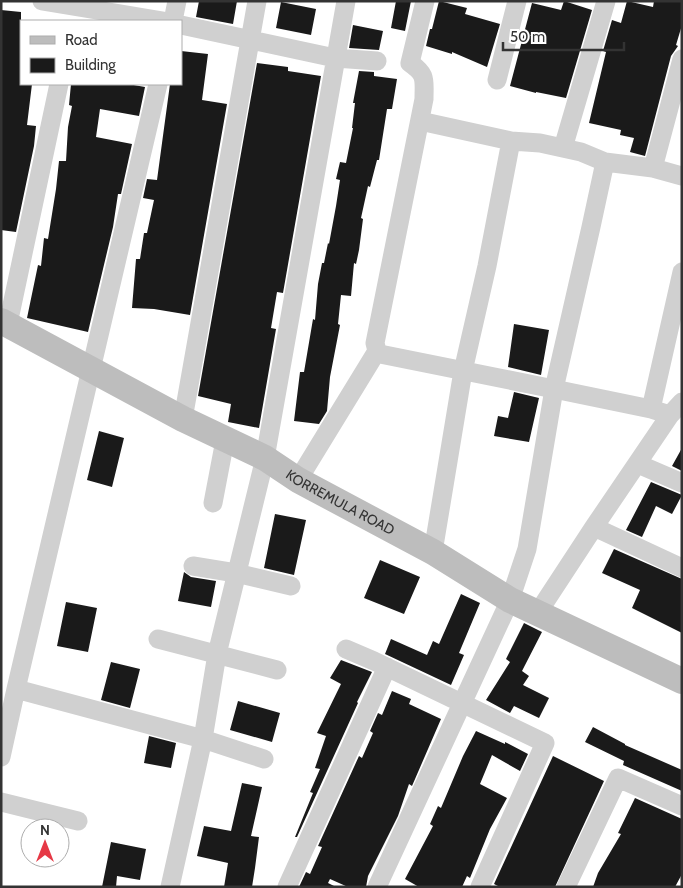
<svg xmlns="http://www.w3.org/2000/svg" width="683" height="888" font-family="Cabin,sans-serif">
<rect width="100%" height="100%" fill="#fff"/>
<path fill="#1a1a1a" d="M199,1H237L233,24L196,17Z
M396,1H411L405,31L391,28Z
M439,1L467,8L465,14L500,24L487,67L452,52V54L426,46L430,29H432Z
M564,1L592,10L566,98L536,92V93L510,86L532,3L561,10Z
M627,1L653,7L654,1H682V25L676,45L678,46L671,56L645,156L630,152L634,138L620,135L621,130L589,123L606,52L603,51L612,20L621,23Z
M281,2L316,9L311,35L276,28Z
M1,10L21,12V84H32L27,125L36,126L34,146L16,232L1,230Z
M353,25L383,31L379,50L349,48Z
M181,51L208,54L202,100L227,104L190,315L154,309L132,308L136,259H140L144,233H147L154,200L143,198L147,179L157,180L170,84H181Z
M257,63L288,67V71L321,76L283,293L277,292L271,328L276,329L259,428L228,422L231,404L198,396Z
M359,71L374,72V76L397,79L392,109H387L379,160H377L370,187L368,186L361,218L363,219L359,250L356,264L354,263L351,296L341,295L338,324L340,325L330,377L327,411L319,424L294,421L300,372H304L313,319L315,320L318,284L322,263H324L328,243L329,244L336,206L340,180L336,179L340,162L346,163L353,128H352L355,103H353Z
M71,84H128L145,87L139,116L100,109L96,137L132,144L121,194H118L113,227L88,332L27,318L38,265L41,266L44,238L48,239L56,189L59,161H66L68,127L72,106L69,105Z
M514,324L549,330L541,375L508,367Z
M514,392L539,398L529,442L494,436L498,416L508,418Z
M99,431L124,438L112,487L87,480Z
M682,448V471L672,466Z
M651,482L682,495L672,514L656,506L642,537L626,530Z
M275,514L306,520L294,575L264,568Z
M614,549L682,579V633L632,608L640,590L602,573Z
M380,560L420,577L404,614L364,598Z
M184,572L191,577L216,581L211,607L178,601Z
M461,594L480,603L459,653L464,655L451,685L385,654L391,639L427,655L433,641L439,644Z
M66,602L97,608L88,652L57,646Z
M524,623L542,632L522,671L529,676L523,685L549,698L539,718L514,706L510,713L486,700L510,662L506,659Z
M341,660L372,672L357,702L358,703L297,837H295L313,793L310,792L320,769L315,768L326,736L317,733L341,684L330,678Z
M111,662L140,669L130,708L101,700Z
M392,691L411,699L409,704L441,719L412,786L409,784L398,816L368,876L366,887H348L330,879L328,883L336,887H299L306,872L310,874L322,847L318,846L359,756L362,758L373,733L370,731L378,713L382,715Z
M238,701L280,713L272,742L230,730Z
M593,727L625,744V745L682,770V791L623,765L624,761L585,742Z
M476,731L505,744V742L528,754L520,771L492,755L480,784L507,798L490,829L470,878L467,876L462,887H419L405,879L433,826L430,824L438,806L441,808L463,756Z
M149,736L176,743L171,768L144,763Z
M553,756L604,781L555,887H500L494,884Z
M242,783L262,787L251,836L259,837L255,868L252,887H224L228,863L197,856L204,826L231,831Z
M635,798L682,819V874L675,887H593L598,873L621,834L618,833Z
M111,842L146,849L140,880L117,876L116,887H102Z"/>
<g fill="none" stroke-linecap="round" stroke-linejoin="round">
<path stroke="#d0d0d0" stroke-width="19" d="M42,1L163,21
M425,1L410,63C427,75 424,79 424,99L375,343L377,351L380,354L554,389L651,409L670,415
M173,21L177,1
M181,25L335,58L377,61
M497,80L517,1
M420,121L511,141L540,143L581,152L605,162L653,168L682,176
M563,148L606,1
M653,168L682,59
M8,324L59,84
M651,409L682,272
M183,419L257,1
M638,464L682,483
M298,480L377,351
M213,503L225,440
M594,527L682,568
M433,552L463,371L487,266L511,141
M193,566L236,573L291,586
M537,614L594,527L670,415L682,402
M158,639L277,670
M346,649L374,661L545,743L480,887
M16,689L203,739L264,759
M1,757L16,689L158,84
M1,802L78,821
M170,887L203,739L217,654L265,458L346,1
M287,887L387,667
M377,887L510,600L527,549L554,389L591,227L605,162
M566,887L618,778L682,806"/>
<path stroke="#bdbdbd" stroke-width="26" id="s1" d="M1,321L183,419L265,458L298,480L433,552L510,600L682,681"/>
</g>
<g text-anchor="middle" stroke-width="5" stroke-linejoin="round" paint-order="stroke">
<g font-size="14" fill="#333" stroke="#fff">
<text dy="5" stroke="none"><textPath href="#s1" startOffset="385">KORREMULA ROAD</textPath></text>
</g>
</g>
<rect width="683" height="888" fill="none" stroke="#333333" stroke-width="5"/>
<rect x="20" y="20" width="162" height="65" fill="#ffffff" stroke="#adadad"/>
<rect x="30" y="36" width="25" height="8" fill="#bdbdbd" stroke="#adadad"/>
<text x="65" y="45" font-size="15" fill="#333333">Road</text>
<rect x="30" y="58" width="25" height="15" fill="#1a1a1a" stroke="#adadad"/>
<text x="65" y="70" font-size="15" fill="#333333">Building</text>
<g transform="translate(45 843)"><circle r="24" fill="#ffffff" stroke="#adadad"/>
<path d="M0-4L9 19L0 12L-9 19Z" fill="#e63946"/>
<text y="-8" font-size="14" font-weight="bold" text-anchor="middle" fill="#333333">N</text>
</g>
<path d="M503 42v8h121v-8" fill="none" stroke="#333333" stroke-width="2.5"/>
<text x="510" y="42" font-size="15" fill="#333333" stroke="#ffffff" stroke-width="4" paint-order="stroke">50 m</text>
</svg>
